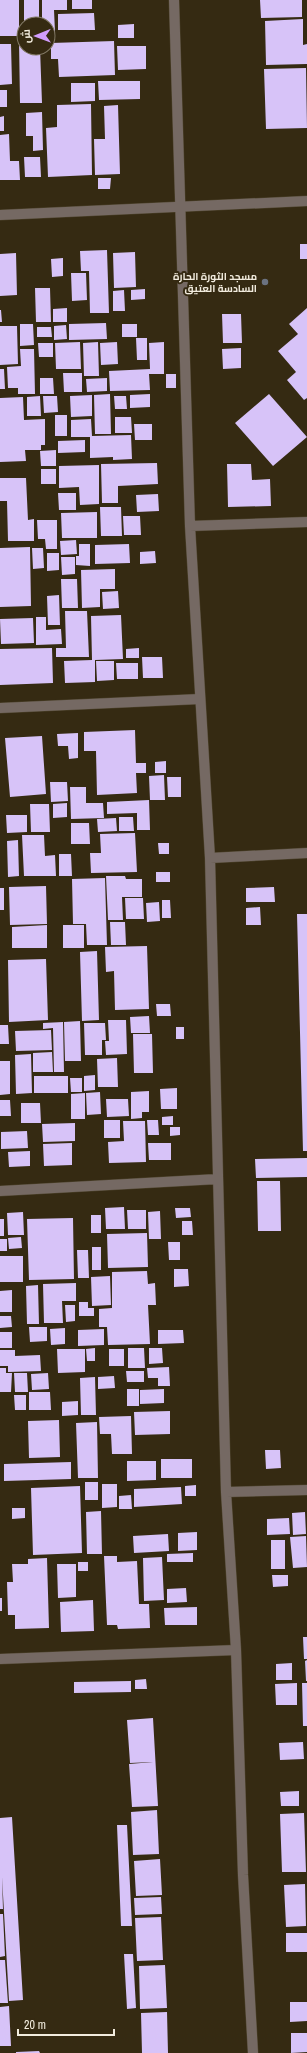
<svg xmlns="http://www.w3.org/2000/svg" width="307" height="2053" font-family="'Archivo Narrow',Cairo,sans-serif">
<rect width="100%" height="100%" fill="#352a12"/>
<path fill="#d7c3f8" d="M0,0H19V36H0Z
M24,0H39V21H24Z
M42,0H67V10H54L55,32L48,33V24H42Z
M72,0H92V9H72Z
M260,0H302V17L261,18Z
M94,13L95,30H58V14Z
M303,19V45L307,44V64L266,65L265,21Z
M24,22H40V24H24Z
M134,24V38H118V25Z
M19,40H24V48H40L42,103H20Z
M114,41L115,75L59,77L58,59H51V43Z
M0,44H11L12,84L0,85Z
M117,46H146V69L118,70Z
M306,68L307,128L266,129L264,69Z
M98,81H140V99L99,100Z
M71,83H95V101L71,102Z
M0,90H7V107H0Z
M91,104L92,175L48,177L46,128L57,127V105Z
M118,105L120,174L95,175L94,139H105L104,106Z
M42,112L43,150L33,151V136H26V113Z
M4,116V131H0V117Z
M9,134L10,161H19L20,180H0V135Z
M24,157H40L41,177H25Z
M98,178H111L110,189H98Z
M300,244H307V259H300Z
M107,250L109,313H90L89,271H81L80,251Z
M135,252L136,287L114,288L113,253Z
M16,253L17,295L0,296V254Z
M63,258V276L52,277L51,259Z
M71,273H86L87,300L72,301Z
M35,288H50L51,322H36Z
M145,289V299L131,300V290Z
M124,290L125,311H113V291Z
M67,308V322H53V309Z
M307,308V398L304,400L287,380L296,372L278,351L298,334L289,324Z
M0,310H1L2,322H0Z
M222,314H241L242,343H223Z
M106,323L107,339L69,340V324Z
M20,324H33L34,345L20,346Z
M122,324H137V337H122Z
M66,325L67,339L54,340V326Z
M0,326H17L18,364L0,365Z
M37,327H51L52,337H37Z
M136,338H147V360H137Z
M80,342L81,369H56L55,343Z
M98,342L99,376H84L83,343Z
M117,342L118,364L101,365L100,343Z
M164,342V374H149L150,390L110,391L109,371L150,369L149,343Z
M38,343H53V357H39Z
M241,348V368L223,369L222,349Z
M20,349H34L35,394H18V388H8L7,367L21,366Z
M0,369H4L5,389H0Z
M63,373H82V392H64Z
M166,374H176V388H166Z
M40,378H53L54,394H40Z
M107,378V391L87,392L86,379Z
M110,394L111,434H95L94,395Z
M150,394V407L130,408V395Z
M269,394L307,437L273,466L235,423Z
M92,395V416L71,417L70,396Z
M40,396L41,416H27V397Z
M43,396H57L58,412L44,413Z
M114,396H126L127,409H115Z
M23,397L24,420L45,419V445H41V450H25L26,461L0,462V398Z
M55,415H67V436H55Z
M115,417H131L132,433H115Z
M91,419L92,436L131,435L132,459L113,460V457L90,458V437H71V420Z
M134,424H152V440H135Z
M85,440V452L58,453V441Z
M56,450V466H41L40,451Z
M157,463L158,484L118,486V503H102L101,464Z
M227,464H251L252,480L270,479L271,506L228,507Z
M99,465V504L80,505L79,487L59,488V466Z
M41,469H56V484H41Z
M0,478H26L28,520L34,519V541H8L7,501H0Z
M58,493H76V510H59Z
M158,494L159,511L137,512L136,495Z
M100,507H121L122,536H101Z
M97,512V538H62L61,513Z
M123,516H140L141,535H124Z
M37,520H57V549H46L45,539H38Z
M76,540L77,554L61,555L60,541Z
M79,544H90V566L76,565V556H79Z
M129,544L130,563L95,564V545Z
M30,547L31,606L0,607V548Z
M32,548H43L44,568L33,569Z
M155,551L156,563L140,564V552Z
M47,553H59V570L47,571Z
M61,557H75V574L62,575Z
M115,569V589H100V607L82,608L81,570Z
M61,579H77L78,608H62Z
M118,591L119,608L103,609L102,592Z
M59,595L60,625H48L47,596Z
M65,611H87L89,657H56V648H66Z
M121,615L123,659L95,660V682L65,683L64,661L92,660L91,616Z
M36,617H46V630L61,629L62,644L36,645Z
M33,618L34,643L1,644L0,619Z
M52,648L53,683L0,685V649Z
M139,648V658H126V649Z
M142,657H162L163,678H143Z
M96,661H114V680L97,681Z
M116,663H138V679H117Z
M135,730L136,763H146V773H136L137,793L97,795L96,751H84V732Z
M78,733V758L69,759L68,746H58L57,734Z
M42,736L46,794L10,797L5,738Z
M166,761V773H155V762Z
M164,775L165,800H150L149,776Z
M167,777H181V797H168Z
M50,782H67L68,801L51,802Z
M70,787H86V803H103L104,818L71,819Z
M149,800L150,830H137V813L107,814V802Z
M67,803V817L53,818V804Z
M30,804H49L50,832H31Z
M6,815H27V832L7,833Z
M119,817H133L134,831H119Z
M116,818L117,831L98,832L97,819Z
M71,823H89L90,844H71Z
M135,833L137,872L91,873L90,853H101L100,834Z
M22,835H44L45,856L55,855L56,876H24Z
M18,840L19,876L8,877L7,841Z
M158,843H169V854H159Z
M59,854H71L72,876H59Z
M156,872H170V882H156Z
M106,876H125L126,879H142V897H122L123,920H108Z
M105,878L107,945H87L86,924H73L72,879Z
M46,886L47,924L10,925L9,887Z
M274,887L275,902H246V888Z
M0,888H4V910H0Z
M125,898H143L144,919H126Z
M162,900H170L171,918H162Z
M159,902L160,921L147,922L146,903Z
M260,907L261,925H246V908Z
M297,914H307V1151H303Z
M110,922H125L126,945H111Z
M47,925V948H12V927Z
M63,925H84V948H63Z
M147,946L149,1009L115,1010L114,971L106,972L105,947Z
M97,951L99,1020L82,1021L80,952Z
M46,959L48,1020L9,1022L8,960Z
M156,1004H170L171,1016H157Z
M149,1016L150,1033H131L130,1017Z
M108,1020H126L127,1054L106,1055L105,1041H109Z
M80,1021L81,1061H65L64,1022Z
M63,1022L64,1072H54L53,1028L43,1029V1023Z
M84,1023H105L106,1040H102V1055H85Z
M0,1025H8L9,1044H0Z
M176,1027H184V1039H176Z
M51,1030L52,1050L16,1051L15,1031Z
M133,1034H152L153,1073H134Z
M52,1052L53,1072H33V1053Z
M31,1054L32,1093L16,1094L15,1055Z
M117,1058L118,1087H98L97,1059Z
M0,1061H10V1094L0,1095Z
M95,1075V1090L84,1091V1076Z
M34,1076H68V1093H34Z
M70,1078H82V1092H71Z
M177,1088V1109H161L160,1089Z
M149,1091V1112H142V1118L131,1119V1092Z
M100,1092L101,1114L87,1115L86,1093Z
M85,1093V1119H71V1094Z
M106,1099H128L129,1116L107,1117Z
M0,1100H10L11,1116H0Z
M21,1103H40L41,1123H21Z
M173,1116V1125H162V1117Z
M104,1120H120V1138H104Z
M147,1120H158L159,1135H148Z
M123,1121H145L146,1162L109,1163L108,1142L124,1141Z
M75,1123V1141L43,1142L42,1124Z
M170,1127H180V1135L170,1136Z
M27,1131L28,1148L1,1149V1132Z
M72,1143V1165L44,1166L43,1144Z
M148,1143H171V1160H149Z
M30,1151V1166L9,1167L8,1152Z
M307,1158V1177L256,1178L255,1159Z
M257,1181H280L281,1231H258Z
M124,1207L125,1229H106L105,1208Z
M175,1208H190L191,1217L176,1218Z
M127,1210H146V1229H128Z
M160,1211L161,1239H149L148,1212Z
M23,1212L24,1235H8L7,1213Z
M91,1215H101V1233H91Z
M73,1218L74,1279L29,1280L27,1219Z
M0,1219H4V1236H0Z
M182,1221H192L193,1235H182Z
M147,1233L148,1267L108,1268L107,1234Z
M21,1237L22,1248L9,1249L8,1238Z
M0,1239H7V1251H0Z
M168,1242H180V1260H169Z
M92,1247H101V1270H92Z
M77,1250H88L89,1278H78Z
M0,1256H23V1282H0Z
M174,1269H188L189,1286L174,1287Z
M147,1271L148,1284L155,1283L156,1305H148L150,1344L108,1345L107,1327H99V1309L112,1308V1272Z
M110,1276L111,1305L92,1306L91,1277Z
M76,1283V1301H62L63,1323H44L43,1284Z
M38,1285L39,1324H27L26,1286Z
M12,1290V1312H0V1291Z
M79,1302H88V1308H94V1316H79Z
M65,1305H75V1321L66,1322Z
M0,1316H11L12,1327L0,1328Z
M29,1327H47V1341L30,1342Z
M65,1328V1344L51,1345L50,1329Z
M104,1329V1345L78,1346V1330Z
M158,1330H183L184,1343L158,1344Z
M0,1332H12V1348H0Z
M95,1348V1361H87L86,1349Z
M128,1348H144L145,1368H128Z
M149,1348H162L163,1363L149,1364Z
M57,1349H85V1372L58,1373Z
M109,1349H124V1366H109Z
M0,1350H15V1356L40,1355L41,1371L8,1372V1366H0Z
M169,1367L170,1386H158V1378H148L147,1368Z
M0,1368H6V1373H12L11,1392H0Z
M126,1371H144V1382H127Z
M14,1373H27L28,1392H15Z
M48,1373L49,1389L32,1390L31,1374Z
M114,1376L115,1388L98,1389V1377Z
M95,1377L96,1415H81L80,1378Z
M127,1389H139V1406H127Z
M164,1389V1403L140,1404V1390Z
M29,1392H50L51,1410H29Z
M14,1395H26V1410H15Z
M78,1401V1415L62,1416V1402Z
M170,1411V1434L135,1435L134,1412Z
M131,1416L132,1454H112L111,1434H100L99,1417Z
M59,1420L60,1457L29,1458L28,1421Z
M97,1422L98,1478H78L76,1423Z
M265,1450H280L281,1468L266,1469Z
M161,1459H192V1478H161Z
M127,1461H156V1480L127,1481Z
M71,1462V1479L4,1481V1464Z
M85,1482H98V1500H85Z
M102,1484H117V1507L102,1508Z
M196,1485V1496H185V1486Z
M80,1486L82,1553L33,1555L31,1488Z
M181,1487L182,1504L134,1507V1489Z
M131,1495L132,1509H119V1496Z
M12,1508H25V1518L12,1519Z
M101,1511L102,1554H87L86,1512Z
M305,1512L306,1534L293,1535L292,1513Z
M289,1518L290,1534L267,1535V1519Z
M197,1532V1550L178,1551V1533Z
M168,1534L169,1551L134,1553L133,1536Z
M306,1536L307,1567L293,1568L290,1537Z
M271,1540H285V1569H271Z
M193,1553V1562H167V1554Z
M104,1556H117V1562L137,1561L139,1604H149L150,1628L118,1629L117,1625H107Z
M162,1557L164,1600L144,1601L143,1558Z
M47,1558L49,1628L15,1629V1615H8L7,1582H13L12,1564H28V1559Z
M78,1562H88V1571H78Z
M57,1564H76V1597L58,1598Z
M272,1575H288V1586L273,1587Z
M186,1588L187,1602L167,1603V1589Z
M0,1598H2V1611H0Z
M93,1600L94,1631L61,1632L60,1602Z
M197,1607V1625H165L164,1608Z
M303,1637H307V1659H304Z
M307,1660V1681H306L305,1661Z
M292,1663V1680H276V1664Z
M146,1679L147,1689H135V1680Z
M131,1681V1692L74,1693V1682Z
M297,1683V1705H276L275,1684Z
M302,1683H307V1726H303Z
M153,1718L158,1806L132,1807L129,1764L153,1762L130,1763L127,1720Z
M303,1742L304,1759L280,1760L279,1743Z
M299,1791V1806H281L280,1792Z
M157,1810L159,1854L133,1855L131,1812Z
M304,1813L306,1872H282L280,1814Z
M12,1817L23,2000L9,2001L2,1877L3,1909H0V1818Z
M117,1825H127L132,1926H121Z
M160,1859L162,1895L136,1896L134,1861Z
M305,1884L306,1926L286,1927L284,1885Z
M161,1897L162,1914L135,1915L134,1898Z
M0,1914H3L5,1956L0,1957Z
M161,1917L163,1960L137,1961L135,1918Z
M286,1933H307V1952H286Z
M124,1954H133L136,2008L127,2009Z
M0,1960H5L8,2003H0Z
M165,1965L167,2008L140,2009L139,1966Z
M290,2002H307V2021L290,2022Z
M9,2006L11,2046H0V2007Z
M167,2012L168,2053H142L141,2013Z
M291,2033H307V2052L291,2053Z
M39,2051L40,2053H16V2052Z"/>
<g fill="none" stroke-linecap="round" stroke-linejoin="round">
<defs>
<path id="minor" d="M174,0L190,526L210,858L226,1492L236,1650L243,1875L253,2053
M0,215L307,201
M190,526L307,522
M0,708L200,699
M210,858L307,853
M0,1191L218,1179
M226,1492L307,1490
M0,1659L236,1650"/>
</defs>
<use href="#minor" stroke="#4f452f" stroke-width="11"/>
<use href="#minor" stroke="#756963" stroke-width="10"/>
</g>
<circle fill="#6b7280" stroke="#352a12" stroke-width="1.5" cx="265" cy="282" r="4"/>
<g text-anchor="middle" stroke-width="4" stroke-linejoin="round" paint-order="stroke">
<g font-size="10" font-weight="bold" fill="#f2ecde" stroke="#352a12" text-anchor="end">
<text x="257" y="280">مسجد الثورة الحارة<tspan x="257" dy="12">السادسة العتيق</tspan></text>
</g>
</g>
<g transform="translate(36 36) rotate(269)"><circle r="19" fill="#352a12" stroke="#817864"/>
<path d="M0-3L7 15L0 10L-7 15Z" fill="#d29dfd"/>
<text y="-6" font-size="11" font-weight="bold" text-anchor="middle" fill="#f2ecde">ش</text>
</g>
<path d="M18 2029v6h96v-6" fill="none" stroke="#f2ecde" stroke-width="2"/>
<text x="24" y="2029" font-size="12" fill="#f2ecde" stroke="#352a12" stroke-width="3" paint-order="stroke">20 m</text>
</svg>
